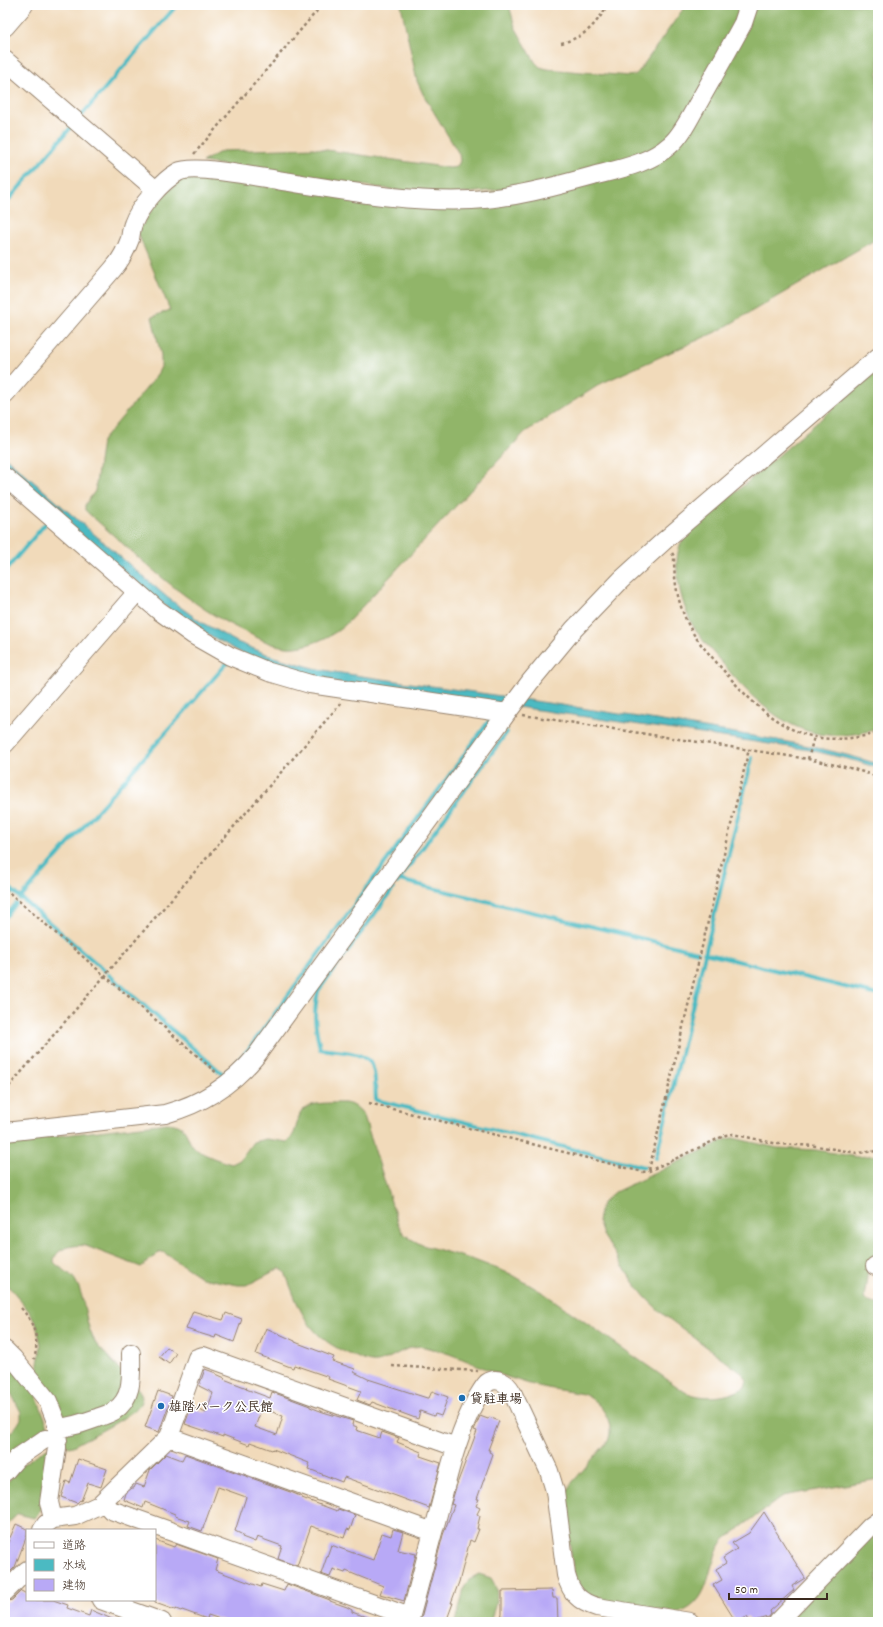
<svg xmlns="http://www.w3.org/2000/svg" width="883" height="1627" font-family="Dekko,'Klee One',sans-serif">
<rect width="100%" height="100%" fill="#fff"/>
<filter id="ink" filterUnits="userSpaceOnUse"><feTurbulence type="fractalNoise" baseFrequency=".025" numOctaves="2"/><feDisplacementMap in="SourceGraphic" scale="8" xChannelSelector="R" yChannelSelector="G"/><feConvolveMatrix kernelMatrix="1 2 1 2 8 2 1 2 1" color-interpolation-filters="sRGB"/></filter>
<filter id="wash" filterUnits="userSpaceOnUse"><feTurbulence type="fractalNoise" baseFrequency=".012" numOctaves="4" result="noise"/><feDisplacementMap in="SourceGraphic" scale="16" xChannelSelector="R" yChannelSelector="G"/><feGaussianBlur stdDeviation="0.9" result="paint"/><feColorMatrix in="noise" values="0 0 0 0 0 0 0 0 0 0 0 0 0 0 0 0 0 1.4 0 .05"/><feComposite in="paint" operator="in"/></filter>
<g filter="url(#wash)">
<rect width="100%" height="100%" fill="#f1daba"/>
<path fill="#91b569" stroke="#667044" d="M401,5H509L515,27L535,62L540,67L547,69L629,76L635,75L639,71L686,5H745L681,126L654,153L545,185L437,196L202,162L222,151L313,148L450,168L457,167L460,161L459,154L423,94L417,81Z
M753,5H878V238L718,331L602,383L525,432L345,625C332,637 304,649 287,647C274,646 262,640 250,634C188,607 139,557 88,513L85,510V505L95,491L102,441L155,378L161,367V355L152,317L170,310L138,233C149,211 167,187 190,175L437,204L658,160Z
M878,370V729C858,734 836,738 815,733C777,724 748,694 724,665C715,655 705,644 697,632C683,612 670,566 681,543C683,539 686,536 688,533Z
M345,1103C355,1105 359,1108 364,1116L398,1224L403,1233L411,1239L422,1245L474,1260L511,1274L545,1294L685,1392C704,1400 728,1398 745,1387L747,1380L743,1374L664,1315L646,1298L633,1282L603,1235L598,1221L602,1203L613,1193L727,1139L733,1138L777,1148L816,1150L857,1157L878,1155V1262L868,1270L864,1297C867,1303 872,1303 878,1304V1479L783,1496L725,1539C704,1563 715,1600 679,1613L598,1601L575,1584L564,1499L571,1484L608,1441C616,1422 600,1401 583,1394C562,1390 540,1388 520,1381C488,1372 458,1354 425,1347C408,1343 393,1359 377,1362C369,1363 361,1359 354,1356C309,1338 301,1315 285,1272L280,1268L253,1282L246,1285H238L202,1278L163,1252H160L141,1267L86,1246C75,1244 54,1248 54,1262C60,1269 70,1272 75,1280C87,1299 83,1324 97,1345L139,1390C141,1394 143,1397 141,1402C135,1416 88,1437 73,1446L69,1447L65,1444L39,1378L38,1364L41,1345L36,1323L31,1314L13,1291L5,1284V1142L167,1123C192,1125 183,1137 196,1149C203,1155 223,1162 232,1164L240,1160L253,1142L266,1139L287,1142C300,1133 294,1113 307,1107C315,1102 335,1103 345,1103Z
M5,1359L36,1395L48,1426L15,1450L5,1460V1441L18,1424L21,1419V1412L5,1382Z
M47,1448L50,1450C48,1465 46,1510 34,1518L18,1514L5,1526V1485L23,1464Z
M878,1528V1622H786Z
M479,1574L491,1578C502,1595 495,1604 490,1622H456L464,1588L469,1579Z"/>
<path fill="#4bbac2" stroke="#437270" d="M5,457L168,598L201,622L237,642L274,657L314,668L334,672C451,689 569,705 686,725C750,736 816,744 878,764V768L856,761L810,750L525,708L332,682L252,659L179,618L5,470Z"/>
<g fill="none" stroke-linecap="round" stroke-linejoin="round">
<path stroke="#4bbac2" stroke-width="4" d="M81,116L177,5
M5,204L73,125
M5,571L46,523
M399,880L698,952
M397,883L507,732
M5,884L105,971
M393,889L318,991C313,1016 315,1024 320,1049C335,1051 369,1051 373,1068C376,1078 375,1089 376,1100L644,1167
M20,899L228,662
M5,917L16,904
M704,953L878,995
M109,975L224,1075L248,1050L492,717
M656,1158L752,758"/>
</g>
<g id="blocks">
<path fill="#b8a9f6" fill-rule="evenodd" d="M193,1311L223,1320L226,1313L242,1319L234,1342L216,1335L215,1338L186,1329Z
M266,1328L295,1341V1342L334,1357L332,1361L355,1369L354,1372L368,1379L427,1398H429L432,1391L448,1397L441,1416L435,1414L434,1416L420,1411L418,1419L372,1402L370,1405L357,1400L361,1391L328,1379L329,1377L294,1365L293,1368L256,1354Z
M167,1347L176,1353L169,1364L159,1357Z
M205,1369L216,1373V1374L225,1378L224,1379L247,1388L246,1389L270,1398L272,1392L310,1406V1407L323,1412L353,1421L352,1425L357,1427L356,1430L380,1438L382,1432L399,1438L397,1442L421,1452L420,1456L441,1463L429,1508L344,1477L342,1482L309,1469L310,1466L308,1465L309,1463L273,1449L272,1450L250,1442L249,1445L223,1435V1437L185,1424L191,1407L206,1413L213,1393L199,1386ZM262,1408L283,1416L277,1435L255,1427Z
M158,1391L172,1396L159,1432L145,1427Z
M480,1416L488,1419L489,1417L499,1421L488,1450H490L489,1452L493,1454L477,1499H479L476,1506L480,1508L477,1514L480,1516L477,1529H479L474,1542L470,1540L459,1582L451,1603H453L446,1622H420L443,1535L454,1505L451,1504L457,1484L477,1431L474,1430Z
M166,1454L182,1460L185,1454L293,1493L302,1497V1498L337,1511L338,1509L355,1515L350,1530L347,1529L344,1538L311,1526L297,1566L278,1559L282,1546L257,1537L255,1542L242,1537L243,1535L235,1531L246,1497L218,1487L202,1531L188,1526L190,1521L175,1516V1514L145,1502L143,1508L124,1500L126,1493L132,1488H134L136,1484L144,1487L150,1470Z
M78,1459L107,1469L101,1487L88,1483L81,1501L80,1500L77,1503L61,1497L66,1481L70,1483Z
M764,1512L805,1578L792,1586L794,1590L770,1611L771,1614L769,1617L750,1622L747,1617L736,1622L713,1585L722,1580L716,1569L726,1563L723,1558L737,1549L732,1543L749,1533Z
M16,1524L29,1530H27V1535L15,1567L5,1577V1549Z
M393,1529L403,1532L398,1550L416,1554L404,1601L380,1594L383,1586L346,1571L345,1573L333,1569L330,1577L321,1574L331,1545L373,1560L382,1533L391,1536Z
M155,1540L174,1547L176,1544L218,1559L215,1570L261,1587L262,1584L284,1591L287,1584L330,1600V1601L347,1607L352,1610V1612L377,1621V1622H301L294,1620V1622H229L208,1615L207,1619L182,1610L181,1611L176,1609L175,1610L155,1603Z
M552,1590L553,1598H557L558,1622H500L502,1614V1591Z
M21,1591L27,1594V1600H53L68,1605L67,1608L89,1616L91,1610L119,1622H5V1602L12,1600Z"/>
</g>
</g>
<g filter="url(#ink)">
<use href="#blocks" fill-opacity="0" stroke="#96826c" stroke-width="1"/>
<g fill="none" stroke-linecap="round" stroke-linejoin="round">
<defs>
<path id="minor" d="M5,27L24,5
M5,60L156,190
M5,394L113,269C121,260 126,250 130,239C131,234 131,229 133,224C139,207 162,181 178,172C193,164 258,177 277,180C342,190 406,203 472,200C513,198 553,187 593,176C619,169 649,164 670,145C683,134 691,115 700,100C714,75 729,49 743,23L749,5
M5,477L158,610L193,635L230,656L269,672L310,684L507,713
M5,744L137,592
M5,1132L165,1114C202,1104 232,1085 256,1056L507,713L530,682L574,629L621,580L665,540L878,357
M875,1266H878
M5,1350L13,1358L48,1401L57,1424V1448L49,1502L53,1519
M58,1428C72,1427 83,1423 97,1418C102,1416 109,1414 114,1411C134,1398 131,1374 131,1353
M169,1437L433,1532
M5,1472L17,1458L45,1439L58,1440
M103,1501L111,1510L410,1617
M42,1530L46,1524L53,1519L75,1516L99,1505L169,1437L197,1358L203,1356L456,1447
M5,1592L27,1570
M101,1600L162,1622
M409,1622C418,1590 426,1557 435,1525C447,1482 455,1438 477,1398C480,1393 483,1387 487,1383C497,1376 507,1383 512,1392L549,1471L555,1491L566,1575C571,1593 579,1602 597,1607L690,1622
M778,1622L871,1526L878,1521"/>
</defs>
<use href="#minor" stroke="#96826c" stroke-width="20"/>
<path stroke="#96826c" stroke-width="2.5" stroke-dasharray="3 3" stroke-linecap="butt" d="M561,43C586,37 595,25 608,5
M194,154L322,5
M672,553L674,556C674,580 677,601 688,624C695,639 706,650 717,663C743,693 773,728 815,737C836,741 858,738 878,733
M523,715L808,759L854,769L878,777
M808,759L814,737
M5,889L218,1074
M5,1091L341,703
M369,1103L643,1172L649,1171L726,1135L733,1134L778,1144L817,1146L857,1153L878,1151
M649,1170L749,749
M21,1308C34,1322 40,1340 34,1359
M392,1366L478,1371"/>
<use href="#minor" stroke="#fff" stroke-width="18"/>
</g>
</g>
<g fill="#1f6fb2" stroke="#fff" stroke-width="1.5">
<circle cx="462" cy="1398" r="4"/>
<circle cx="161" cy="1406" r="4"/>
</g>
<g text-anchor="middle" stroke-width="3" stroke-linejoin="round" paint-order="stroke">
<g font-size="13" font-weight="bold" fill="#3b2a1e" stroke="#fff" text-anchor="start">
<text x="470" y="1403">貸駐車場</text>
<text x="169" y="1411">雄踏パーク公民館</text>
</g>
</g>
<rect width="883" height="1627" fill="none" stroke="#fff" stroke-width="20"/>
<rect x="26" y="1529" width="130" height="72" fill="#ffffff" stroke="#b1aaa5"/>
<rect x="34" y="1542" width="20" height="6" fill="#ffffff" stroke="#b1aaa5"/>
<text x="62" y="1549" font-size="12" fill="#3b2a1e">道路</text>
<rect x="34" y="1559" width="20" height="12" fill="#4bbac2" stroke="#b1aaa5"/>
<text x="62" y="1569" font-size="12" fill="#3b2a1e">水域</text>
<rect x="34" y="1579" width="20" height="12" fill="#b8a9f6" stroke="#b1aaa5"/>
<text x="62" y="1589" font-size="12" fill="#3b2a1e">建物</text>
<path d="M729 1593v6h98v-6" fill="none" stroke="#3b2a1e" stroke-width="2"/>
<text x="735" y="1593" font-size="12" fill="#3b2a1e" stroke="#ffffff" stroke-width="3" paint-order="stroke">50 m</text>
</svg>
